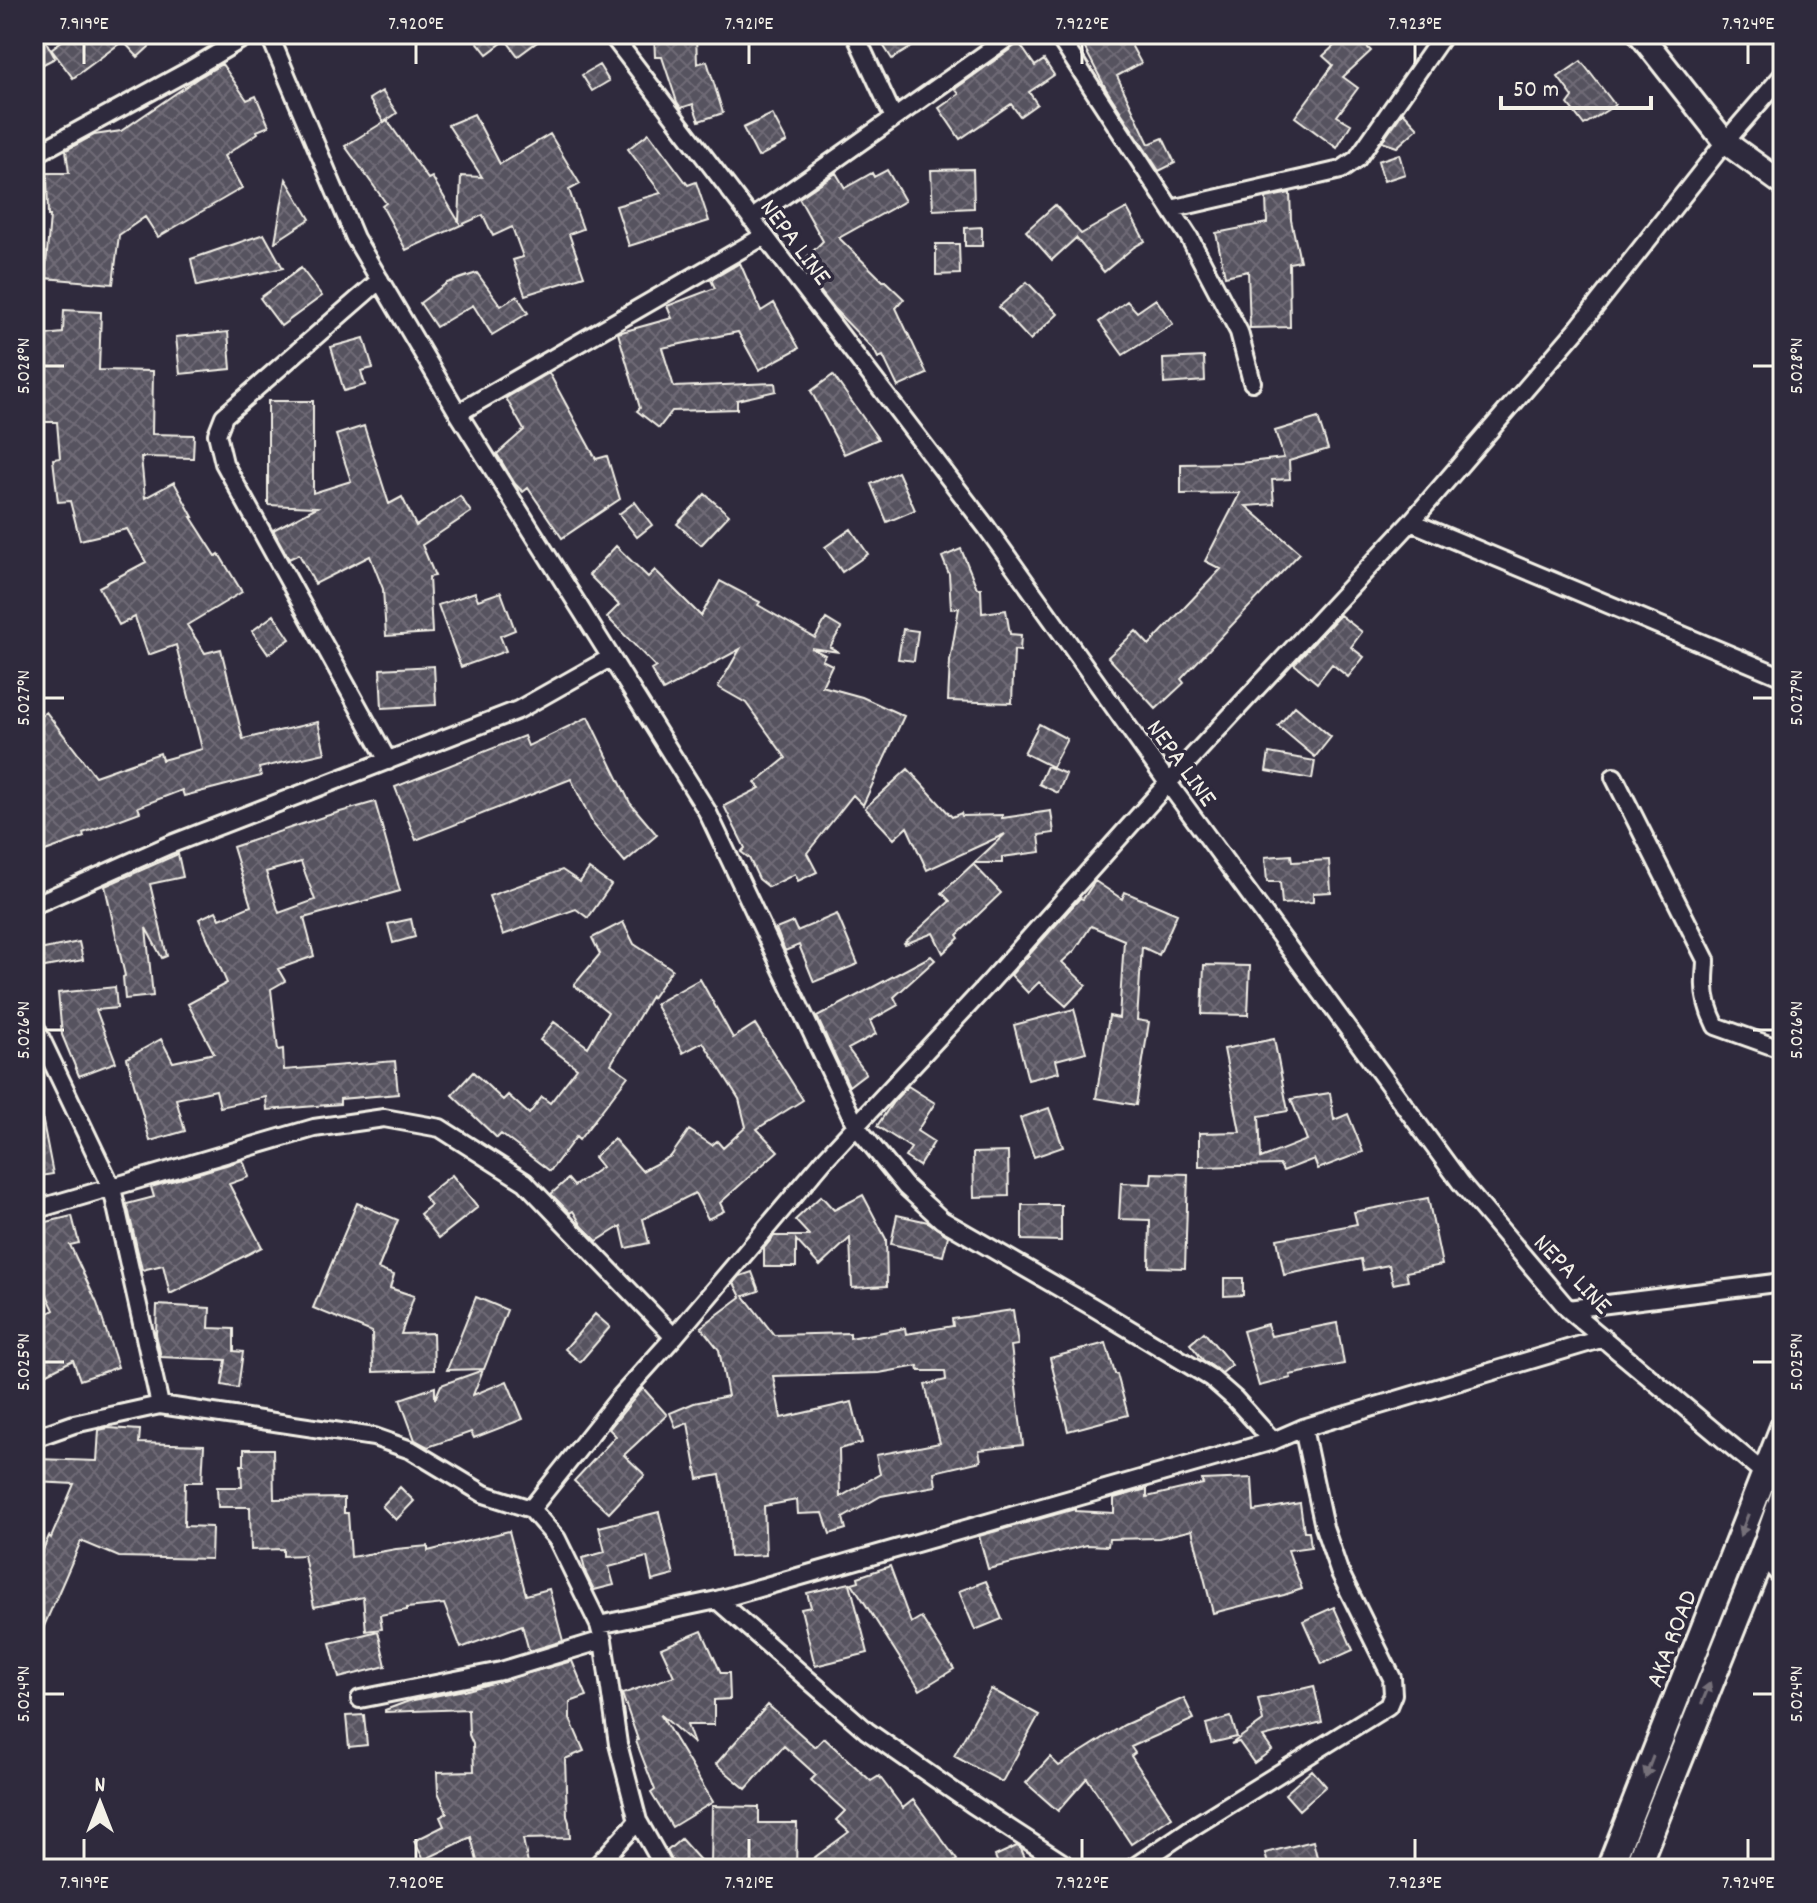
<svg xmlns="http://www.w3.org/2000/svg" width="1817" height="1903" font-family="Dekko,sans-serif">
<defs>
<pattern id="building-cross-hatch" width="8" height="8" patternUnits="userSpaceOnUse" patternTransform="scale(2)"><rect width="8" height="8" fill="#56525f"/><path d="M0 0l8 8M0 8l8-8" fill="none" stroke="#6f6b76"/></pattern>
</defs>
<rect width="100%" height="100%" fill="#2f2a3d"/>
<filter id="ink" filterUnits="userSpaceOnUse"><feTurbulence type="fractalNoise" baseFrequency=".0125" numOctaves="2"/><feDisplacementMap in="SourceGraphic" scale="16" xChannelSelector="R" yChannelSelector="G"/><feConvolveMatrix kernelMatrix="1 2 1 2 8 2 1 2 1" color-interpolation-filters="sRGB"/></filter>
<g filter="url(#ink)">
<path fill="url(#building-cross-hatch)" stroke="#f4f1e8" stroke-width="2" fill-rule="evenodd" d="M34,34H42L55,58L34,69Z
M71,34H163L138,57L123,41L73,78L51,49Z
M471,34H548L518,56L506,40L487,54Z
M654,34H696L697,64L707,61L723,113L699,121L693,104L681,108L677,102L662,57H655Z
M876,34H933L892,59Z
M1099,34H1125L1141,63L1117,76L1149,144L1163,138L1175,163L1159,171L1106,89L1082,43Z
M1347,34H1355L1371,51L1343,77L1358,88L1337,116L1351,124L1337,148L1295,117L1333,65L1323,56Z
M1019,43L1035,66L1044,60L1054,75L1029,92L1037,104L1020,116L1011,104L960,139L939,108L959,94L955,89Z
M1581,61L1615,105L1584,125L1568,104L1573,97L1558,77Z
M222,64L247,100L256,96L269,126L257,131L258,133L224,156L242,188L158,237L145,217L119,235L113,284L45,278L50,216H48L47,173H69L66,150L94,135L121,131L198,78Z
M599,65L609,81L592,91L582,75Z
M382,91L397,113L384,122L369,99Z
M1403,112L1418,128L1397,147L1382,142Z
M474,114L500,164L550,134L580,184L569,190L583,229L569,234L584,276L525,295L513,260L523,257L512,227L493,236L483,215L406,250L382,206L386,203L345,146L387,120L428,179L432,177L459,222L461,176L482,177L448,125Z
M772,114L787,142L758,157L743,128Z
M649,133L688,185L696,182L709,221L629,246L616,206L661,193L628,149Z
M1399,154L1405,174L1384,181L1378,161Z
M973,169L974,208L933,210L931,170Z
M887,170L905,201L839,238L883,281L884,280L904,299L896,308L927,374L898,387L883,356L878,358L874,350L834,309L800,264L823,241L799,198L836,173L845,188L872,173L874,177Z
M286,179L310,219L275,242Z
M1290,193L1291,220L1300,261L1289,263L1290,327L1250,328L1248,271L1225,276L1216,233L1267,223L1266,198Z
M1055,205L1081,234L1127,208L1145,241L1134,247L1104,272L1076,238L1052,260L1026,231Z
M982,227V246H965V228Z
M264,234L283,268L197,286L191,259Z
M936,244H959L960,274L936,275Z
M740,263L761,311L774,303L799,348L759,370L738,332L662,348L674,387L775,383L776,391L737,400V409L672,411L659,428L637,411L640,408L618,333L672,318L667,306L715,288L711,280Z
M301,268L322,296L281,326L260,298Z
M477,273L501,306L517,296L528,313L492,335L473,305L436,327L420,303L447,283Z
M1027,282L1058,314L1030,340L999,307Z
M1156,299L1173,324L1123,355L1099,322L1127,301L1137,312Z
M64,310L101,312L99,370L153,371L152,434L194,435L193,458L141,457L145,498L174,482L193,517H191L216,556L219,554L242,592L187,625L205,653L221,649L243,739L318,722L325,753L259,768L261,776L184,796L182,790L138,807L140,812L83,833L84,837L34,855V721L46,712L95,776L160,753L162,760L202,749L176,645L148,655L135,617L119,625L99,587L146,562L127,529L80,540L70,501L58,502L53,459L60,458L57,422H44L45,335L63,333Z
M228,332L231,369L180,374L176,337Z
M364,338L373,368L361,371L365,385L344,391L331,347Z
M1204,357L1205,381L1164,384L1163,359Z
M549,373L596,459L607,456L620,499L562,538L528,488L523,492L515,484L497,454L524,430L506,398Z
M833,375L878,439L844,454L811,391Z
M268,401H313V493L351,481L336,435L364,426L389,504L402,497L416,526L460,496L471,512L422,545L435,576L429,577L432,633L386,636L383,589L370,556L315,584L299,554L289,559L273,530L317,507L268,505Z
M1318,418L1328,449L1289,461L1290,479L1272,480L1274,504L1246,506L1300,553L1181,679L1184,683L1156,709L1108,657L1136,631L1149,645L1221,569L1205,561L1240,493L1181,494V464L1240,463L1284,458L1275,431Z
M898,472L915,510L887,522L871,484Z
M705,494L729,515L701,545L677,524Z
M635,502L652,525L637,537L619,514Z
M851,529L868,554L842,572L825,547Z
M616,546L648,577L655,570L701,616L720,581L760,602L758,605L815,638L826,619L841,628L830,647L839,652L811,648L825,655L822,660L832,665L822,686L862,697L904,716L863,805L853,795L807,853L817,872L798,881L795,874L769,887L759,879L749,858L741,852L745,848L724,806L760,788L755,783L786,758L746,703L718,687L740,649L663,691L651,670L656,667L607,617L619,605L589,575Z
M961,549L977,588H981L982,613L1006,610L1010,634L1021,635L1020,651L1014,650L1012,703L948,701L950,661L959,608L951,609L949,574L942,557Z
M475,592L478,600L501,592L515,630L500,636L506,651L461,667L438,605Z
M274,615L290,639L268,654L252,631Z
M1340,615L1362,632L1351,647L1364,657L1348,677L1332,664L1317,683L1294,664Z
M903,629L918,631L914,661L898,659Z
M434,666L436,705L382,708L380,669Z
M1295,706L1331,737L1315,757L1278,726Z
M588,717L630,803L657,835L625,862L593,824L571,779L416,840L395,787L524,736L528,746Z
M1039,724L1067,739L1052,767L1024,753Z
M1269,753L1315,761L1312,779L1266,771Z
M1047,766L1066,774L1058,793L1039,784Z
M908,769L952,817L961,813L962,816L1002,815V818L1051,811L1054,833L1039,835L1041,852L1002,857V863H974L1005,834L927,870L907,827L894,839L865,808Z
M375,802L400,891L304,918L314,956L278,969L285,981L271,989L278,1050L283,1049L284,1070L395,1061L398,1094L340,1099V1104L267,1110L266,1097L220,1107L216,1090L176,1099L185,1131L150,1141L127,1058L161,1039L173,1062L214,1053L188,1004L227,983L199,919L216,911L220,919L251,906L233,847L326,816ZM301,862L315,900L279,913L266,872Z
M178,854L183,877L150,884L167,956L162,958L146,928L153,996L125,999L123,977L125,976L105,886Z
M1291,855L1292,862L1329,860L1331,892L1313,893V902L1282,904L1280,882H1267L1265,857Z
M973,864L1001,893L957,935L959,938L943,953L933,933L905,944L904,943L950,901L942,893Z
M589,869L611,885L588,918L576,909L503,935L489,896L562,870L580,882Z
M1095,881L1122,899L1125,892L1177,914L1159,955L1142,947L1137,1020L1149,1022L1136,1105L1096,1098L1109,1016L1119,1018L1124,940L1091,926L1075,950L1062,962L1086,985L1066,1006L1039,982L1028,993L1011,975L1080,898L1083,899Z
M837,914L858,964L814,982L799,945L785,951L776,929L793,922L797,931Z
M411,919L415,937L393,943L388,924Z
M623,922L634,944L672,969L652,998L651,996L611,1064L628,1076L579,1140L576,1137L550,1171L501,1134L497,1138L452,1095L473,1072L503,1100L508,1095L529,1114L542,1097L550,1103L577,1068L540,1040L554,1022L588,1047L608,1012L574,985L600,954L592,938Z
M79,942L83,960L34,969V951Z
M931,956L935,960L894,997L898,1005L870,1021L876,1034L848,1049L866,1073L849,1086L817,1017Z
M1204,965L1250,966L1248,1015L1202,1014Z
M700,979L733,1038L755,1024L803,1100L757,1129L778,1151L720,1203L724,1211L708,1219L695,1193L643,1219L649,1243L626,1248L621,1226L597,1241L582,1226L573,1211L570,1213L551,1194L568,1179L574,1186L602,1167L594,1157L614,1139L642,1171L671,1156L689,1130L712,1145L717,1141L723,1148L746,1127L739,1099L703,1042L683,1053L655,1004Z
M115,987L117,1008L96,1010L116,1062L79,1076L62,1035L58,993Z
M1074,1009L1086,1052L1056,1060L1059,1072L1028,1080L1014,1025Z
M1274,1039L1288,1111L1259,1116L1261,1158L1307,1140L1291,1099L1330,1093L1334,1120L1348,1114L1363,1152L1318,1169L1314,1159L1283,1171L1280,1165L1199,1167V1133L1240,1132L1224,1049Z
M908,1086L935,1103L917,1131L934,1142L919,1166L905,1157L911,1148L877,1126L893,1102Z
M1049,1108L1063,1147L1034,1157L1020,1118Z
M42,1117L53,1174L34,1177V1118Z
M1008,1152L1009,1196L974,1197L973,1153Z
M243,1160L249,1177L229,1184L262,1247L170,1294L163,1265L142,1270L127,1204L154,1197L151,1187Z
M1152,1173L1188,1174L1185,1268L1149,1267L1150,1220L1119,1219L1121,1183L1151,1184Z
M452,1175L478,1207L439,1238L420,1214L431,1205L424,1197Z
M863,1195L886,1239L887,1286L852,1288L850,1238L820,1266L796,1240V1267H764V1248L774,1236H810L795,1220L821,1196L834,1210Z
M1428,1198L1442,1265L1406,1272L1408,1281L1393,1284L1389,1265L1363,1270L1361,1259L1284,1275L1277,1239L1357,1224L1354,1212Z
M357,1203L398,1220L378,1269L394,1275L390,1288L414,1296L401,1334L433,1333L434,1370L373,1372L372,1332L313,1308Z
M1022,1205H1061V1241L1022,1240Z
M897,1215L928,1222L948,1236L943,1256L891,1244Z
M72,1216L79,1243L70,1245L97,1303L118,1367L80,1380L73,1360L34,1380V1321L54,1310L38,1276L34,1278V1225Z
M752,1272L759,1291L744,1296L774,1335L850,1333V1338L905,1328L906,1334L953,1326L952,1319L1013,1310L1018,1345L1011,1346L1023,1445L979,1450L981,1461L934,1472L936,1486L881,1496L843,1518L846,1529L830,1534L823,1513L798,1514L797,1500L764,1506L766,1555L730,1557L727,1511L720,1475L698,1479L688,1423L676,1428L670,1413L694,1403L728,1396L719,1350L701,1327L741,1297L734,1283L740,1276ZM918,1366L919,1371H945L946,1380L925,1385L940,1443L876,1455L880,1474L840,1497L839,1449L862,1443L852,1402L781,1418L773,1376L879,1373Z
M1224,1278H1243V1295L1224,1296Z
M476,1297L507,1310L484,1369L447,1370Z
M157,1305L210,1308L209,1328L234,1329V1351L243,1352L238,1388L222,1385L226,1360L161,1357L156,1334Z
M595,1314L610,1327L580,1362L565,1349Z
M1337,1323L1344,1364L1290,1375L1291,1378L1259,1386L1243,1331L1267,1324L1271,1336Z
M1204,1332L1232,1365L1222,1373L1203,1360L1190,1344Z
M1106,1343L1115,1374H1117L1128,1415L1068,1431L1050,1358Z
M483,1370L473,1395L507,1381L523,1419L474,1438L471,1432L428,1447L415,1440L400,1399L435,1387V1399L441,1385Z
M643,1388L667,1415L624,1455L645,1475L609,1513L574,1481L616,1436L609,1429Z
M108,1428L140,1430L139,1443L204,1445L202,1482H185L184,1526L212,1527L211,1559L119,1557L81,1541L34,1649V1570L49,1536L51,1538L74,1484L36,1482L37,1459L97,1461L99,1430Z
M244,1449H273L274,1499L344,1498V1513H348L351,1557L396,1549L428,1546V1551L509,1531L526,1595L549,1589L563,1641L529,1651L522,1625L461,1648L444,1604L407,1608V1610L380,1615L382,1629L366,1631L363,1597L314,1607L304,1555L283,1556V1549L251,1550L250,1507H218L217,1487H242L241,1465H244Z
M1252,1478L1254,1511L1300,1503L1304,1531H1309L1311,1547L1288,1550L1302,1589L1284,1595L1213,1613L1192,1530L1159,1538L1109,1539L1108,1546L1087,1545L988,1569L979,1536L1075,1509V1511L1114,1513V1498L1147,1489V1497L1203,1484L1202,1480Z
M400,1487L414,1501L396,1520L382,1506Z
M659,1512L674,1575L652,1581L647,1557L609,1567L614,1585L594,1590L586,1574L582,1558L605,1552L599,1527Z
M890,1566L911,1623L921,1617L954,1669L920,1690L852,1583L859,1581L858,1577Z
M986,1581L1002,1619L975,1630L959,1591Z
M850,1583L868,1653L815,1666L801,1609L811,1607L807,1593Z
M1334,1607L1353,1650L1322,1664L1303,1621Z
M378,1631L386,1666L339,1678L330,1643Z
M702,1631L721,1673H729L730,1699L714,1700V1725H687L694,1744L660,1714L713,1802L672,1827L651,1793L655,1790L636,1741L638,1740L622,1694L674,1676L661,1648Z
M572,1661L587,1696L570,1702V1719L584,1751L565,1759L567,1816L569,1822L570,1838L523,1839L529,1869H479L471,1837L424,1860L414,1841L444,1826L440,1817L447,1813L438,1792L437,1772L474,1771L473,1744L469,1735L468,1709L385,1712V1710L409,1701L464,1690V1691Z
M1314,1686L1322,1722L1263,1737L1272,1750L1254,1763L1239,1742L1231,1744L1263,1721L1258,1699Z
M991,1689L1039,1715L1002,1782L954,1756Z
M1184,1698L1194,1719L1131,1747L1135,1753L1131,1756L1172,1817L1131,1844L1087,1778L1058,1811L1026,1783L1050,1757L1059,1766L1124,1725Z
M768,1705L815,1747L824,1738L871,1781L879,1776L903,1808L913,1800L957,1860L944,1869H799L849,1832L836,1820L845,1811L811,1780L816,1775L784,1746L746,1789L716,1764Z
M364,1715L367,1745L349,1747L346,1716Z
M1231,1717L1237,1737L1211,1743L1206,1724Z
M1312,1770L1326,1786L1299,1810L1285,1794Z
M712,1806L759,1807V1823H797L796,1869H776V1865H711Z
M681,1839L708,1869H676L667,1851Z
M1313,1841L1320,1869H1269L1265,1853Z
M1017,1846L1021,1849L1030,1869H1000L995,1856Z"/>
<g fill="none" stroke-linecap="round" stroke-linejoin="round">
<defs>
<path id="street" d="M269,34L355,238L458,413L707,811L856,1126L905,1186L942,1220L1093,1307L1211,1378L1235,1399L1273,1441
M611,34L987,528L1168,783L1461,1183L1568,1309L1765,1474
M855,34L894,118
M1057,34L1189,237L1239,332L1252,382
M34,155L188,71L250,34
M1171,209L1341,170L1357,159L1444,34
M751,219L1013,34
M380,280L224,416L217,434L224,463L388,761
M458,413L764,236
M1411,522L1783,677
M1614,777L1706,960C1706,967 1705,973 1705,980C1704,996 1709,1012 1716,1026L1783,1050
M34,905L169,845L518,710L610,658
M34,1024L112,1188L160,1405
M34,1210L314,1128L384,1118L440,1128L525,1182L674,1337
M1568,1309L1783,1282
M34,1438L74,1424L160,1405L374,1437L411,1450L484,1494L531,1509L557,1539L599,1625L717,1600L1273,1441L1303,1428L1604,1338
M531,1509L620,1397L674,1337L824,1160L990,982L1168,783L1411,522L1579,327L1725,142L1783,75
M1762,1555L1783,1579
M717,1600L867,1731L972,1804L1072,1869
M599,1625L603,1640L618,1744L638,1821L665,1869
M360,1699L501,1671L603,1640
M594,1869L638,1821
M1131,1869L1196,1825L1388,1706L1393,1694L1392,1678L1339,1571L1324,1527L1303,1428"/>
<path id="secondary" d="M1640,34L1725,142L1783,184"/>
<path id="primary" d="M1609,1869L1783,1427
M1636,1869L1762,1555L1783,1496"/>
</defs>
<use href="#street" stroke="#f4f1e8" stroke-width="22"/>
<use href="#secondary" stroke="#f4f1e8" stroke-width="28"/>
<use href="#primary" stroke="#f4f1e8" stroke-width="30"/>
<use href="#street" stroke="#2f2a3d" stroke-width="16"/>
<use href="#secondary" stroke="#2f2a3d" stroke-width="22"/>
<use href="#primary" stroke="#2f2a3d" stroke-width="24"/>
</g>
<defs><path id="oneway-solid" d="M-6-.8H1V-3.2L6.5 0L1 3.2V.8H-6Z" transform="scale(2)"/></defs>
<g fill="#747079">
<use href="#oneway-solid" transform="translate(1744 1525) rotate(111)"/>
<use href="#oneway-solid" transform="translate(1706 1693) rotate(-68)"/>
<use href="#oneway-solid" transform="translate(1649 1767) rotate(111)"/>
</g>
</g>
<path fill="none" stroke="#f4f1e8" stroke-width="3" d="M84,44V64M416,44V64M749,44V64M1082,44V64M1415,44V64M1748,44V64M44,366H64M1753,366H1773M44,698H64M1753,698H1773M44,1030H64M1753,1030H1773M44,1362H64M1753,1362H1773M44,1694H64M1753,1694H1773M84,1839V1859M416,1839V1859M749,1839V1859M1082,1839V1859M1415,1839V1859M1748,1839V1859"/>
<g text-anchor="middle" stroke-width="7" stroke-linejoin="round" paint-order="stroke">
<g font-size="26" fill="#f4f1e8" stroke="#2f2a3d">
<text transform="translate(797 241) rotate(53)" y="9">NEPA LINE</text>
<text transform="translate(1183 762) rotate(54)" y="9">NEPA LINE</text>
<text transform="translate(1574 1273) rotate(46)" y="9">NEPA LINE</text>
<text transform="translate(1670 1638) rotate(-69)" y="9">AKA ROAD</text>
</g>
</g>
<rect width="1817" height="1903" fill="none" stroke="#2f2a3d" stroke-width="88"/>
<g transform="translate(100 1803)" stroke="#2f2a3d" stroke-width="6" paint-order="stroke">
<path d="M0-6L14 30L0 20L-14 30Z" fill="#f4f1e8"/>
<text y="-12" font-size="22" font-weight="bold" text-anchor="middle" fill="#f4f1e8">N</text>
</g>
<path d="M1501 96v12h150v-12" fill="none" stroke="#f4f1e8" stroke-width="4"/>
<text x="1513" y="96" font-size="24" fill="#f4f1e8" stroke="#2f2a3d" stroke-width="6" paint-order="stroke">50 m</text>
<rect x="44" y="44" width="1729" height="1815" fill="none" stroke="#f4f1e8" stroke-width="3"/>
<g font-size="20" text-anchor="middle" fill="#f4f1e8">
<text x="84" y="29">7.919°E</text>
<text x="416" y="29">7.920°E</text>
<text x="749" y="29">7.921°E</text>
<text x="1082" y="29">7.922°E</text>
<text x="1415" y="29">7.923°E</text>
<text x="1748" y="29">7.924°E</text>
<text transform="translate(22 366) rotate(-90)" y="7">5.028°N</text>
<text transform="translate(1795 366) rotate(-90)" y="7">5.028°N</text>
<text transform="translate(22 698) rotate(-90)" y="7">5.027°N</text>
<text transform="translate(1795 698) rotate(-90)" y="7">5.027°N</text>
<text transform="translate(22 1030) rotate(-90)" y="7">5.026°N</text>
<text transform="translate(1795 1030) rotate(-90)" y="7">5.026°N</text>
<text transform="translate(22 1362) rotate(-90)" y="7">5.025°N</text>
<text transform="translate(1795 1362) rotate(-90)" y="7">5.025°N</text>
<text transform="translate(22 1694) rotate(-90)" y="7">5.024°N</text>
<text transform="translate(1795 1694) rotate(-90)" y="7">5.024°N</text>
<text x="84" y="1888">7.919°E</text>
<text x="416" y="1888">7.920°E</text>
<text x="749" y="1888">7.921°E</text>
<text x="1082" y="1888">7.922°E</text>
<text x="1415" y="1888">7.923°E</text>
<text x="1748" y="1888">7.924°E</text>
</g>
</svg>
